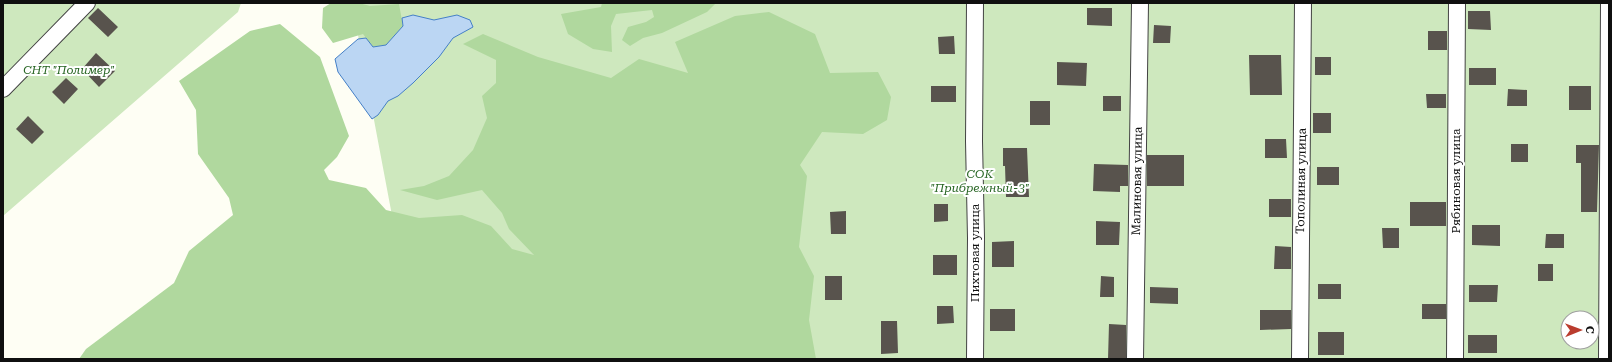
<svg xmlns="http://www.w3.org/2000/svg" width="1612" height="362" font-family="'Roboto Serif',serif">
<rect width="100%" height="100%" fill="#fefef4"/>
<path fill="#cee8be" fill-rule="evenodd" d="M3,3H241L238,12L3,216Z
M352,3H1609V359H419ZM1568,318H1592V342H1568Z"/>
<path fill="#b0d89e" d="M331,3H359L370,6L399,4L403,26L386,45L373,47L363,34L333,43L322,28L323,8Z
M602,3H716L707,12L662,33L643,38L630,46L622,40L628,27L646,22L654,17L652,10L616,14L611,26L612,52L593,49L568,34L561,14L601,7Z
M769,12L815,34L830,73L878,72L891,97L887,120L863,134L822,132L800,165L807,176L799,247L814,276L809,320L816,359H79L86,349L174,283L189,251L233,215L229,198L198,154L196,110L179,81L250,31L280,24L320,57L349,136L337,157L324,170L329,180L366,188L386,210L419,218L462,215L491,226L512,249L534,255L509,229L502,213L482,190L437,200L400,190L424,186L449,176L473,150L487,118L482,96L496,83V60L463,44L483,34L538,57L611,78L639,59L688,73L675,42L735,16Z"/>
<path fill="#bbd6f3" stroke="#4580c7" d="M413,15L434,20L457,15L470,20L473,27L453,38L439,57L413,83L398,96L388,101L378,115L372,119L338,72L335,59L358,39L366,38L373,47L386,45L403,26L402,18Z"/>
<path fill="#58534d" d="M98,8L118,27L108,37L88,18Z
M1087,8H1112V26L1087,25Z
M1468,11H1490L1491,30L1468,29Z
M1154,25L1171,26L1170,43H1153Z
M1428,31H1447V50H1428Z
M954,36L955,54H939L938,37Z
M96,53L115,71L99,87L82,69Z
M1249,55H1281L1282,95H1250Z
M1315,57H1331V75H1315Z
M1057,62L1087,63L1086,86L1057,85Z
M1469,68H1496V85H1469Z
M66,78L78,89L64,104L52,92Z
M931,86H956V102H931Z
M1569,86H1591V110H1569Z
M1508,89L1527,90V106H1507Z
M1426,94H1446V108H1427Z
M1103,96H1121V111H1103Z
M1030,101H1050V125H1030Z
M1313,113H1331V133H1313Z
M28,116L44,132L32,144L16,129Z
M1265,139H1286L1287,158H1265Z
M1511,144H1528V162H1511Z
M1576,145H1599L1597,212H1581V163H1576Z
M1003,148H1027L1029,197H1006L1005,166H1003Z
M1147,155H1184V186H1147Z
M1094,164L1128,165V186H1120V192L1093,191Z
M1317,167H1339V185H1317Z
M1269,199H1291V217H1269Z
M1410,202H1446V226H1410Z
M934,204H948V221L934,222Z
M846,211V234H831L830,212Z
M1096,221L1120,222L1119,245H1096Z
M1472,225H1500V246L1472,245Z
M1382,228H1399V248H1383Z
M1546,234H1564V248H1545Z
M1014,241V267H992V242Z
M1275,246L1291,247V269H1274Z
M933,255H957V275H933Z
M1538,264H1553V281H1538Z
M825,276H842V300H825Z
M1101,276L1114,277V297H1100Z
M1318,284H1341V299H1318Z
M1469,285H1498L1497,302H1469Z
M1150,287L1178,288V304L1150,303Z
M1422,304H1446V319H1422Z
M937,306H953L954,323L937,324Z
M990,309H1015V331H990Z
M1260,310H1291V329L1260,330Z
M881,321H897L898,353L881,354Z
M1109,324L1126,325V359H1108Z
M1318,332H1344V355H1318Z
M1468,335H1497V353H1468Z"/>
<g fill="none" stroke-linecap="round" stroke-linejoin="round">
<defs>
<path id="street" d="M975,3L974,141L976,238L975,359
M3,89L87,3
M1135,359L1140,3
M1300,359L1303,3
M1455,359L1457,3
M1607,359L1609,3"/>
</defs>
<use href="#street" stroke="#434343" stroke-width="18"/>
<use href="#street" stroke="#fff" stroke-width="16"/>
</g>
<g text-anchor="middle" stroke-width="4" stroke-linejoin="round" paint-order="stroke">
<g font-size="12" font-style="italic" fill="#276523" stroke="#fff">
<text x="69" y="74">СНТ "Полимер"</text>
<text x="980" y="178">СОК<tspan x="980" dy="14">"Прибрежный-3"</tspan></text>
</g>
<g font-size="12" fill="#101010" stroke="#fff">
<text transform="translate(1137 181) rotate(-89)" y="4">Малиновая улица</text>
<text transform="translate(1301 181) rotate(-89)" y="4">Тополиная улица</text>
<text transform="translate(1456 181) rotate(-90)" y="4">Рябиновая улица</text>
<text transform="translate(975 253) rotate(-90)" y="4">Пихтовая улица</text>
</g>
</g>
<rect width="1612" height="362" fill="none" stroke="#101010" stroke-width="8"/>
<g transform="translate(1580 330) rotate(89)"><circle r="19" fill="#ffffff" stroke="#9f9f9f"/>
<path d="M0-3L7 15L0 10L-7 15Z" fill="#ba3c2e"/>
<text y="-6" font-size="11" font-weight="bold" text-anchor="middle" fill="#101010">С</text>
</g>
</svg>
